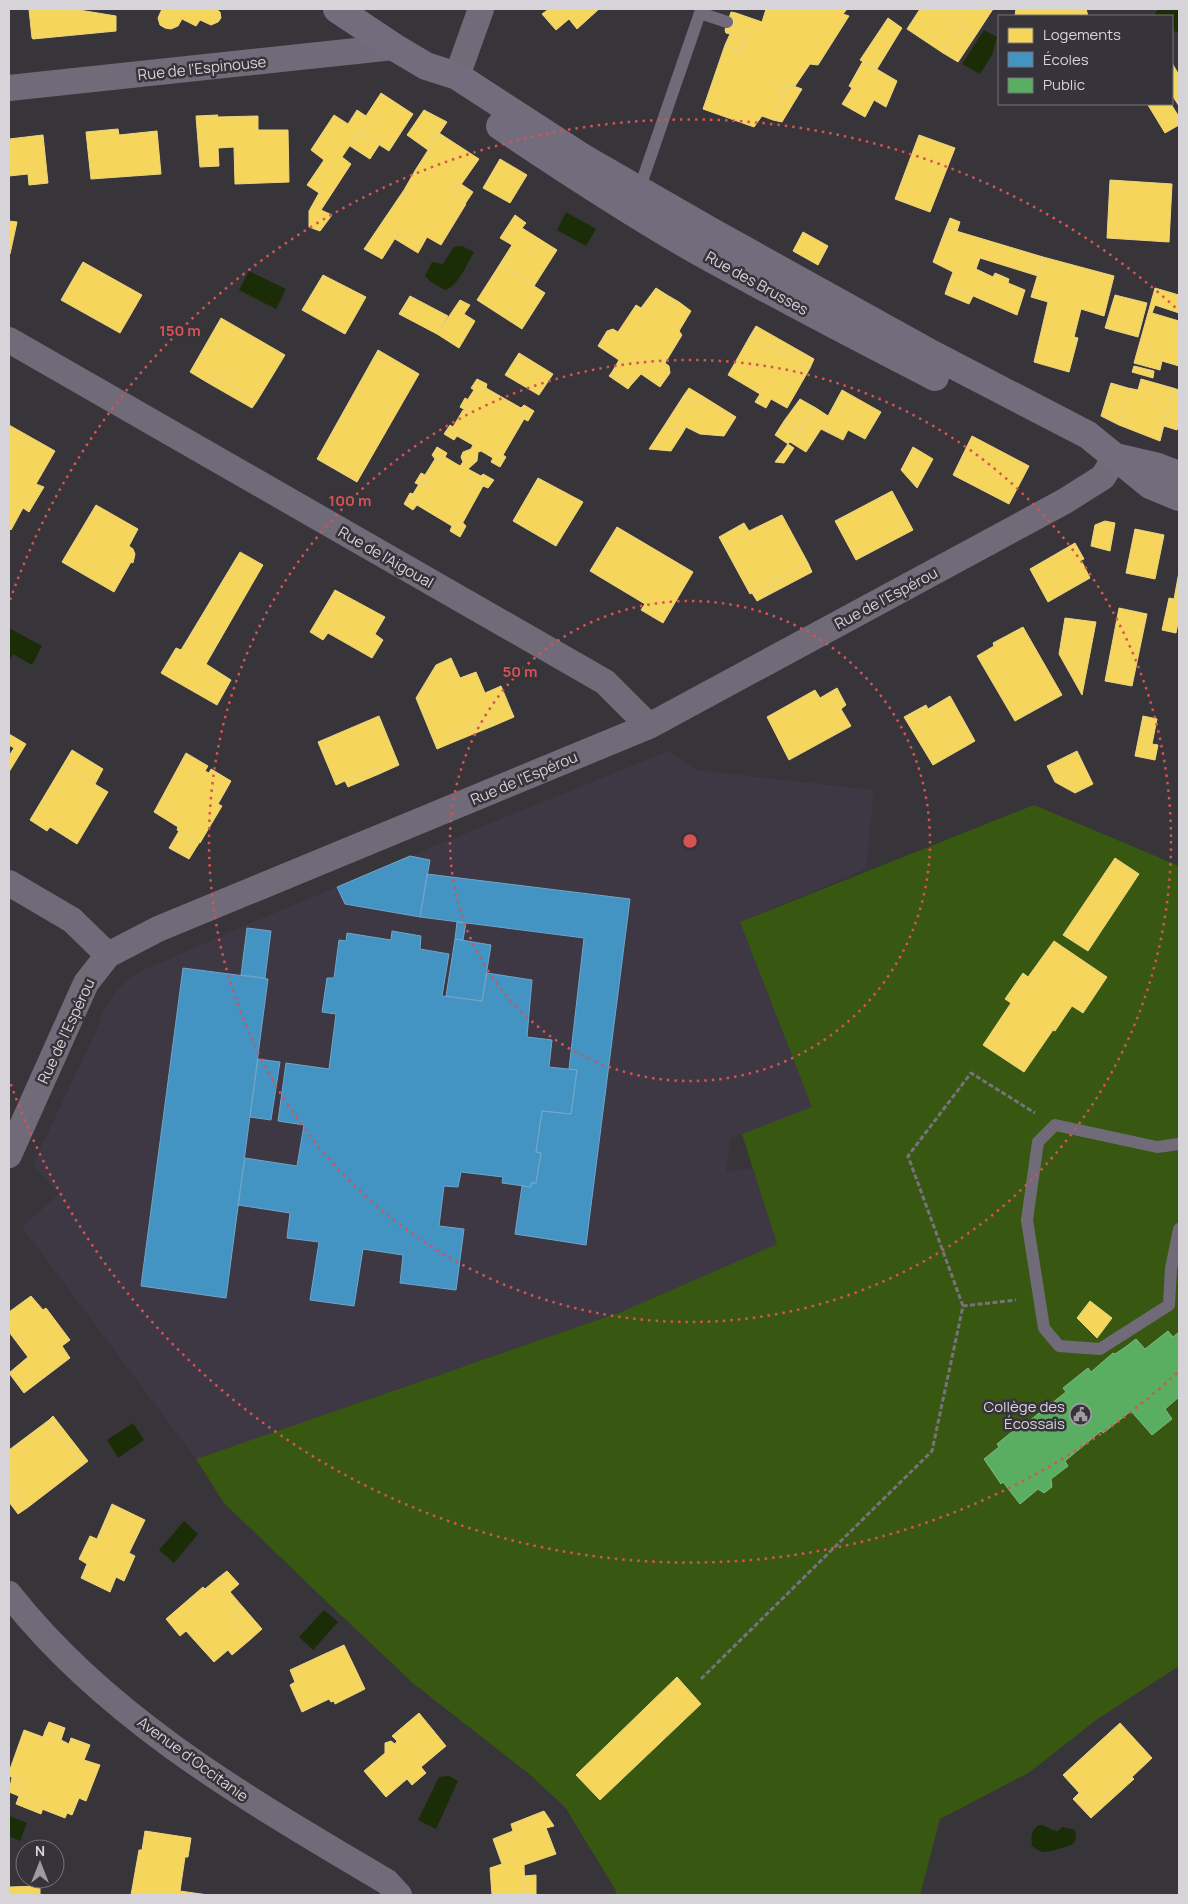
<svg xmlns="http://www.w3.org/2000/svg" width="1188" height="1904" viewBox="0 0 1188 1904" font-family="Manrope,sans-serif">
<rect width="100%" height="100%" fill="#373539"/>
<!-- built -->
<path fill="#3d3844" d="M668,751L696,770L874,790L866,869L740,922L813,1108L730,1138L726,1172L753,1168L777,1244L621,1312L196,1459L22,1227L59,1194L33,1164L97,1029L103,1012L116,992L129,978L137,973L246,925L410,856Z"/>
<!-- green -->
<path fill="#385812" d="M1034,805L1179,866V1666L1096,1720L1030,1772L940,1819L920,1895H617L615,1889L565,1807L528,1773L414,1684L327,1602L224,1503L196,1459L621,1312L777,1244L742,1134L812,1107L740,922Z"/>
<!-- water -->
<path fill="#1b2d07" d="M1158,9H1179V31L1176,32L1172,30V16H1154Z
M984,30L997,37L992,55L980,74L962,64Z
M566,212L596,229L586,246L557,230Z
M457,246H462L474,252C468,262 457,288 445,290L431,282L425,276L432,262L443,264L453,248Z
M249,271L286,289L276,309L239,290Z
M9,628L42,646L32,665L13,654L9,662Z
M133,1423L144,1440L118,1458L107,1440Z
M184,1521L198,1534L174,1563L159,1550Z
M324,1610L338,1622L313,1650L299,1637Z
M449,1776L458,1781L436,1829L418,1820L439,1777Z
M9,1816L27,1823L20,1841L9,1836Z
M1039,1825C1047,1824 1050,1831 1058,1831L1062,1827L1075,1830L1076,1838L1074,1843C1071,1846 1047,1853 1043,1852C1039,1851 1035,1848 1032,1846C1031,1837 1031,1830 1039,1825Z"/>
<!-- homes -->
<path fill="#f6d55c" stroke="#ecd582" d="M29,9H73L116,16V31L33,39L32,38Z
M162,9H216L220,12L221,18L218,22L211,25L200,20L196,26L182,19L178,26L171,29L165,28L160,25L158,18Z
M549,9H599L577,29L569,19L556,30L542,14Z
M766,9H847L843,14L849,16L818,65L810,64L795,86L788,84L785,85L773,120L762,116L754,127L703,109L725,45L740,51L745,39L730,34L736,13L762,22Z
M920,9H993L976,35L961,26L943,53L907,29Z
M1016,9H1086L1088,16H1015Z
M731,12L736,13L730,34L726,33L725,30Z
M888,18L902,28L877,69L860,60Z
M961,26L976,35L958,62L943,53Z
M730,34L745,39L740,51L725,45Z
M863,61L897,81L886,107L874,100L865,117L842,104L852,88L849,86Z
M1172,63L1179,75V88L1172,89Z
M788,84L802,89L782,122L773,120L785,85Z
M1179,88V106L1172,95V89Z
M381,93L413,114L389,151L359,132L342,157L351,164L321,210L332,215L320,231L309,227V211L319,193L307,185L324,160L311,150L334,115L348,124L357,110L366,116Z
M1150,104H1171L1179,117V125L1165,133L1148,105Z
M424,110L447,122L428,150L407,135Z
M218,115L217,117L258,116V130H288L289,182L235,184L234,147L218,148L219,166L200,167L196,116Z
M118,129L119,135L157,131L161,174L91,179L86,132Z
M359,132L379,145L370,159L350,146Z
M439,133L479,159L453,196L466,204L441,245L427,237L422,246L399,232L382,259L364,249L404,190L416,169Z
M43,135L48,183L29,185L28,174L9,176V139Z
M919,135L955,148L930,212L895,199Z
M500,159L527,175L510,203L483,188Z
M1110,180L1172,184L1169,242L1107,238Z
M461,184L473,192L465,204L453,196Z
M515,215L526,223L522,228L557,250L534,286L500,264L512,245L500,238Z
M950,218L960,222L957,231L946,228Z
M9,221L17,222L10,254L9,253Z
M946,228L1043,257L1038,276L980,258L976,269L993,277L995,273L1009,279L1008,283L1025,290L1017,315L948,285L953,272L933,262Z
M399,232L422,246L418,253L395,239Z
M803,232L828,246L818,265L793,251Z
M1043,257L1114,276L1104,316L1081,309L1074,337L1078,338L1069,372L1034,362L1048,302L1031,297Z
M83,262L142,295L120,333L61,300Z
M500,264L545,293L522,329L477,300Z
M323,275L366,297L345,334L302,310Z
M948,285L973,296L969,304L945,294Z
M656,288L667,295L664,299L677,306L679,302L691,311L679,331L682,335L665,363L669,366L670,373L660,387L641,374L631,385L612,372L619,360L598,346L607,331L613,329L618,332L636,305L641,308Z
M1155,288L1179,295V313L1155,305L1152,313L1179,321V366L1162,361L1160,370L1134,363Z
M667,295L679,302L677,306L664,299Z
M1115,295L1147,303L1138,337L1105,328Z
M410,296L448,316L437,334L399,314Z
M460,300L470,305L464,314L475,321L459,348L437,334Z
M221,318L285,355L257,401L214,376L210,384L190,372Z
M756,326L814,359L810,368L770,345L769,348L750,336Z
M750,336L769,348L770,345L810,368L787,408L771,399L766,408L755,402L760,394L728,375Z
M378,350L419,374L357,482L317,459Z
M519,353L553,374L539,395L505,375Z
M1134,366L1154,371L1153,378L1132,372Z
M612,372L631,385L628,389L609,376Z
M214,376L257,401L252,408L210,384Z
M477,379L487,384L486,388L474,390L471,388Z
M1141,379L1173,388L1160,441L1119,425L1128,388L1138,390Z
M1111,383L1128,388L1119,425L1101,416Z
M486,388L521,408L524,419L503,455L493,458L481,451L478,452L477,461L468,469L481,476L483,486L462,524L452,526L417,505L413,494L419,484L422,486L429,477L425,475L435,459L445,457L460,466L463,462L461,457L463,452L471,449L473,445L457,436L453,427L463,410L467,411L472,402L468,399L474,390Z
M689,388L704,397L700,404L684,395Z
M1173,388L1179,390V424L1177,430L1164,426Z
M842,390L881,412L865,439L848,430L843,440L821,429L806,452L790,442L816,408L828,416Z
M684,395L700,404L704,397L736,417L724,436L700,434L686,427L682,434L666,423Z
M465,398L472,402L467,411L460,407Z
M800,399L816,408L799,432L784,421Z
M524,405L534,411L528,421L524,419L521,408Z
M784,421L799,432L788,444L775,435Z
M666,423L682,434L671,451L649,449Z
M9,425L55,451L36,484L44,487L29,512L23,508L11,530L9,528Z
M450,425L453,427L457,436L454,440L444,434Z
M972,436L1029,466L1009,504L953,475Z
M788,444L794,448L784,463L775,462Z
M437,447L447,453L445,457L435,459L432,455Z
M913,447L933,459L917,488L901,470Z
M503,455L506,457L500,467L491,462L493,458Z
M421,473L429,477L422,486L415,483Z
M483,474L494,480L488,488L483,486L481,476Z
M538,478L583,502L556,546L513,521Z
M892,491L913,530L856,560L835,521Z
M410,493L413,494L417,505L413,510L404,504Z
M96,505L138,529L129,546L133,549L135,554L133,563L131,562L114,592L62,562Z
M782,515L808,563L750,594L719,537L744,523L749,531Z
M1105,521L1115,523L1110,551L1091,546L1095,525Z
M463,523L466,526L460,537L450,531L452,526Z
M617,527L693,572L663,623L641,610L645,604L590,571Z
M1135,529L1164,535L1155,579L1126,573Z
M1075,543L1084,559L1081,560L1090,578L1048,602L1030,569Z
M240,552L263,565L206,664L231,680L217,705L161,673L176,648L181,650Z
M808,563L812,572L757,601L752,593Z
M1179,572V618L1176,633L1162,630L1169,598L1174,599Z
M335,590L385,617L375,634L383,640L372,658L328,633L323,640L310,632Z
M1119,608L1147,614L1132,686L1105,681Z
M1065,618L1096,622L1082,695L1059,654Z
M1023,627L1062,695L1015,721L977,656L994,646L993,643Z
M451,658L460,678L476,672L485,693L501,686L514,717L493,726L490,720L453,734L456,741L437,749L416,698L436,665Z
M837,688L846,705L841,709L851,726L789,760L767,717L815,690L820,698Z
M950,696L975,741L933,765L904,717L926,705L928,709Z
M379,716L399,765L379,774L376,767L336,785L318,742Z
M1143,716L1157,719L1152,744L1158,745L1155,760L1135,756Z
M490,720L493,726L456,741L453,734Z
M9,734L26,744L9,772V756L14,748L9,745Z
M72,750L103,769L95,784L63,765Z
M1077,751L1093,784L1075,793L1055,782L1047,766Z
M186,753L208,766L205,771L209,773L211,769L231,781L218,804L222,806L200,843L177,830L178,827L154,812Z
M63,765L108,792L77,844L50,827L47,831L30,820Z
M376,767L379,774L348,787L345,781Z
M179,831L199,843L189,859L169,848Z
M1115,858L1139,874L1088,951L1063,935Z
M1054,941L1107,977L1083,1013L1072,1006L1055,1031L1053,1030L1024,1072L983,1045L1011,1003L1005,999L1023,973L1028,977Z
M31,1296L43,1310L46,1308L70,1340L62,1346L70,1358L24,1393L9,1373L28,1357L9,1332V1312Z
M1090,1301L1112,1318L1097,1338L1077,1318Z
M53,1416L88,1461L83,1465L49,1420Z
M49,1420L83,1465L27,1508L9,1483V1450Z
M9,1483L27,1508L18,1514L9,1502Z
M112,1504L145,1520L129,1553L135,1556L124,1581L116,1577L110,1592L81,1578L87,1564L79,1559L90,1536L97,1539Z
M227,1571L239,1584L230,1592L218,1578Z
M218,1578L242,1606L231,1616L251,1639L232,1655L228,1650L214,1662L186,1631L180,1636L166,1619L203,1587L205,1589Z
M242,1606L262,1629L251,1639L231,1616Z
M344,1645L365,1689L335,1704L334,1701L331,1702L329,1699L302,1712L290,1685L295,1682L290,1670Z
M677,1677L701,1704L600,1800L576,1775Z
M419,1713L446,1746L421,1767L426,1773L412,1785L407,1779L386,1797L364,1771L385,1753V1743L391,1741L395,1744L397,1741L392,1736Z
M49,1722L65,1728L62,1737L45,1731Z
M1120,1723L1152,1758L1132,1777L1129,1775L1092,1807L1063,1775Z
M24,1730L43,1737L45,1731L62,1737L61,1740L69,1744L71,1738L90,1745L84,1760L100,1765L86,1801L79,1798L72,1815L67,1813L65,1818L42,1809L44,1805L19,1796L24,1782L9,1776V1772Z
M1129,1775L1134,1779L1091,1818L1073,1799L1079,1793L1092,1807Z
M12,1777L24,1782L19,1796L9,1792Z
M19,1796L44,1805L41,1814L16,1804Z
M544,1811L554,1826L546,1828L556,1854L524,1865L525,1895H492L490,1868L502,1864L493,1839L513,1831L511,1824Z
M145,1831L191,1838L188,1857H185L180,1891L208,1895H131L139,1850H142Z
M536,1875V1895H525L524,1876Z
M40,1886V1895H9V1887Z"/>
<!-- schools -->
<path fill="#4393c3" stroke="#6fa6ca" d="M410,856L430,860L420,917L345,904L337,887Z
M427,874L630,899L586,1245L515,1234L522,1186L531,1187V1183H536L541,1153L536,1152L542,1111L571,1114L577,1070L569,1069L584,938L420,917Z
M457,922L466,923L463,940L455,939Z
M247,928L271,931L265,978L241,975Z
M392,931L421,936L420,949L449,954L442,996L482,1001L487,973L532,980L527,1037L552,1040L549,1067L577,1070L571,1114L542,1111L536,1152L541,1153L536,1183H531V1187L502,1183L503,1177L461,1172L458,1187L444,1186L439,1226L464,1229L456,1290L400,1283L403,1255L363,1249L354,1306L310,1300L319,1242L287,1238L290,1213L238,1205L245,1158L297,1166L304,1125L278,1121L286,1063L329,1069L336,1014L322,1012L327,978H334L339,940L346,941L347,933L391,940Z
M455,939L491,945L482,1001L446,996Z
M183,968L268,979L226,1298L141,1286Z
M258,1059L280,1062L271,1120L250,1117Z"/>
<!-- public -->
<path fill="#5aae61" stroke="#7fb985" d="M1168,1331L1173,1337L1179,1332V1397L1165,1409L1172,1419L1152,1435L1131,1411L1103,1433L1101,1431L1065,1461L1068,1466L1051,1479L1052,1487L1044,1493L1038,1489L1020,1504L1003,1482L1001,1484L984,1459L999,1447L997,1444L1013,1431L1015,1432L1066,1392L1063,1388L1088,1368L1091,1372L1113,1353L1115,1354L1124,1348L1136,1339L1145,1349Z"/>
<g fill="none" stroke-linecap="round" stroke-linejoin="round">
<!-- path -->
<path stroke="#77727d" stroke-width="3" stroke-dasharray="5 2.5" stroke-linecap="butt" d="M963,1306L908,1156L971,1073L1035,1113
M701,1679L932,1451L963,1306L1016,1300"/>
<!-- lane -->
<path stroke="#716b79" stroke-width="12" d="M639,190L700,13L727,22
M1179,1144L1157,1147L1055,1125L1038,1142L1027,1220L1044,1328L1059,1346L1100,1349L1169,1305L1171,1269L1179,1229"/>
<!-- street -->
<path stroke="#716b79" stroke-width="26" d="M457,76L481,9
M9,88L394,47
M9,340L605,682L649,726
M9,883L72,920L108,955
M9,1155L86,983L108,955L158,929L649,726L1065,501L1103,477L1115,457
M9,1594C109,1721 251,1801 387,1882L399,1895"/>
<!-- secondary -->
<path stroke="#736c7c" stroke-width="28" d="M337,9L394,47L426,66L457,76L585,159L712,232L930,353L1088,435L1115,457L1158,467L1179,475
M500,126C564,169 629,212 696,250C775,294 855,336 935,377
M1123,463L1150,485L1179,497"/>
</g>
<!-- distance rings -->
<g fill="none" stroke="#d65354" stroke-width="2.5" stroke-dasharray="2.5 5">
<circle cx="690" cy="841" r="240"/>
<circle cx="690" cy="841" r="481"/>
<path d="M1177 1373A721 721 0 0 1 10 1082M10 600A721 721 0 0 1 1177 309"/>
</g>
<!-- icons -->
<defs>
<symbol id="civic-ring" viewBox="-11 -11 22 22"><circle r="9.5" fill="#36333b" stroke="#9e9ca1" stroke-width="1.5"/><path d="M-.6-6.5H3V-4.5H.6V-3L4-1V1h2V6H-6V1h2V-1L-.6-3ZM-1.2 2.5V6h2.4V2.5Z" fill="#9e9ca1"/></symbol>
</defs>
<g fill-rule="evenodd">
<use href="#civic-ring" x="1068" y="1402" width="25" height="25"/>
</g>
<g text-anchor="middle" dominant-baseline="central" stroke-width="5" stroke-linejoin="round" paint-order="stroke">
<!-- street labels -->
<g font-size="15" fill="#d6d4d9" stroke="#36333b">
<text transform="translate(202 68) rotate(-6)">Rue de l'Espinouse</text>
<text transform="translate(757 283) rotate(29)">Rue des Brusses</text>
<text transform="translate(386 557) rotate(30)">Rue de l'Aigoual</text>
<text transform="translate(886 598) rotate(-28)">Rue de l'Espérou</text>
<text transform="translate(524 778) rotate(-23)">Rue de l'Espérou</text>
<text transform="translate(66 1031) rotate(-65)">Rue de l'Espérou</text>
<text transform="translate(193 1759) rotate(36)">Avenue d'Occitanie</text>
</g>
<!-- poi labels -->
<g font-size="15" fill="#d6d4d9" stroke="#36333b" text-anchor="end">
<text x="1065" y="1406">Collège des<tspan x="1065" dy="17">Écossais</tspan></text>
</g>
</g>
<circle cx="690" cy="841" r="8" fill="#d65354" stroke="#36333b" stroke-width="2.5"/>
<g font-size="15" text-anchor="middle" font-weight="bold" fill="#d65354" stroke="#36333b" stroke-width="5" stroke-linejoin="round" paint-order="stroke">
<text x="180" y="336">150 m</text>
<text x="350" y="506">100 m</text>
<text x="520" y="677">50 m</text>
</g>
<!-- border -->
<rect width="1188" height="1904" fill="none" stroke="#d6d4d9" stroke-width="20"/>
<!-- legend -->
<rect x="998" y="15" width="175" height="90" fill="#36333b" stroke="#76737a"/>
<rect x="1008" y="28" width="25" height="15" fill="#f6d55c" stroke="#76737a"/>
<text x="1043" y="40" font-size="15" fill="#d6d4d9">Logements</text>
<rect x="1008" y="52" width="25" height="15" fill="#4393c3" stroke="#76737a"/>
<text x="1043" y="65" font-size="15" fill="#d6d4d9">Écoles</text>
<rect x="1008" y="78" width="25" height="15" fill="#5aae61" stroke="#76737a"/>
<text x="1043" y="90" font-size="15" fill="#d6d4d9">Public</text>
<!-- north arrow -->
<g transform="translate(40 1864)"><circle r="24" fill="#36333b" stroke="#76737a"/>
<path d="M0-4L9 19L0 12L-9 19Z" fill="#9e9ca1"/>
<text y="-8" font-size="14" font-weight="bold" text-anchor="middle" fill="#d6d4d9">N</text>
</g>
</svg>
